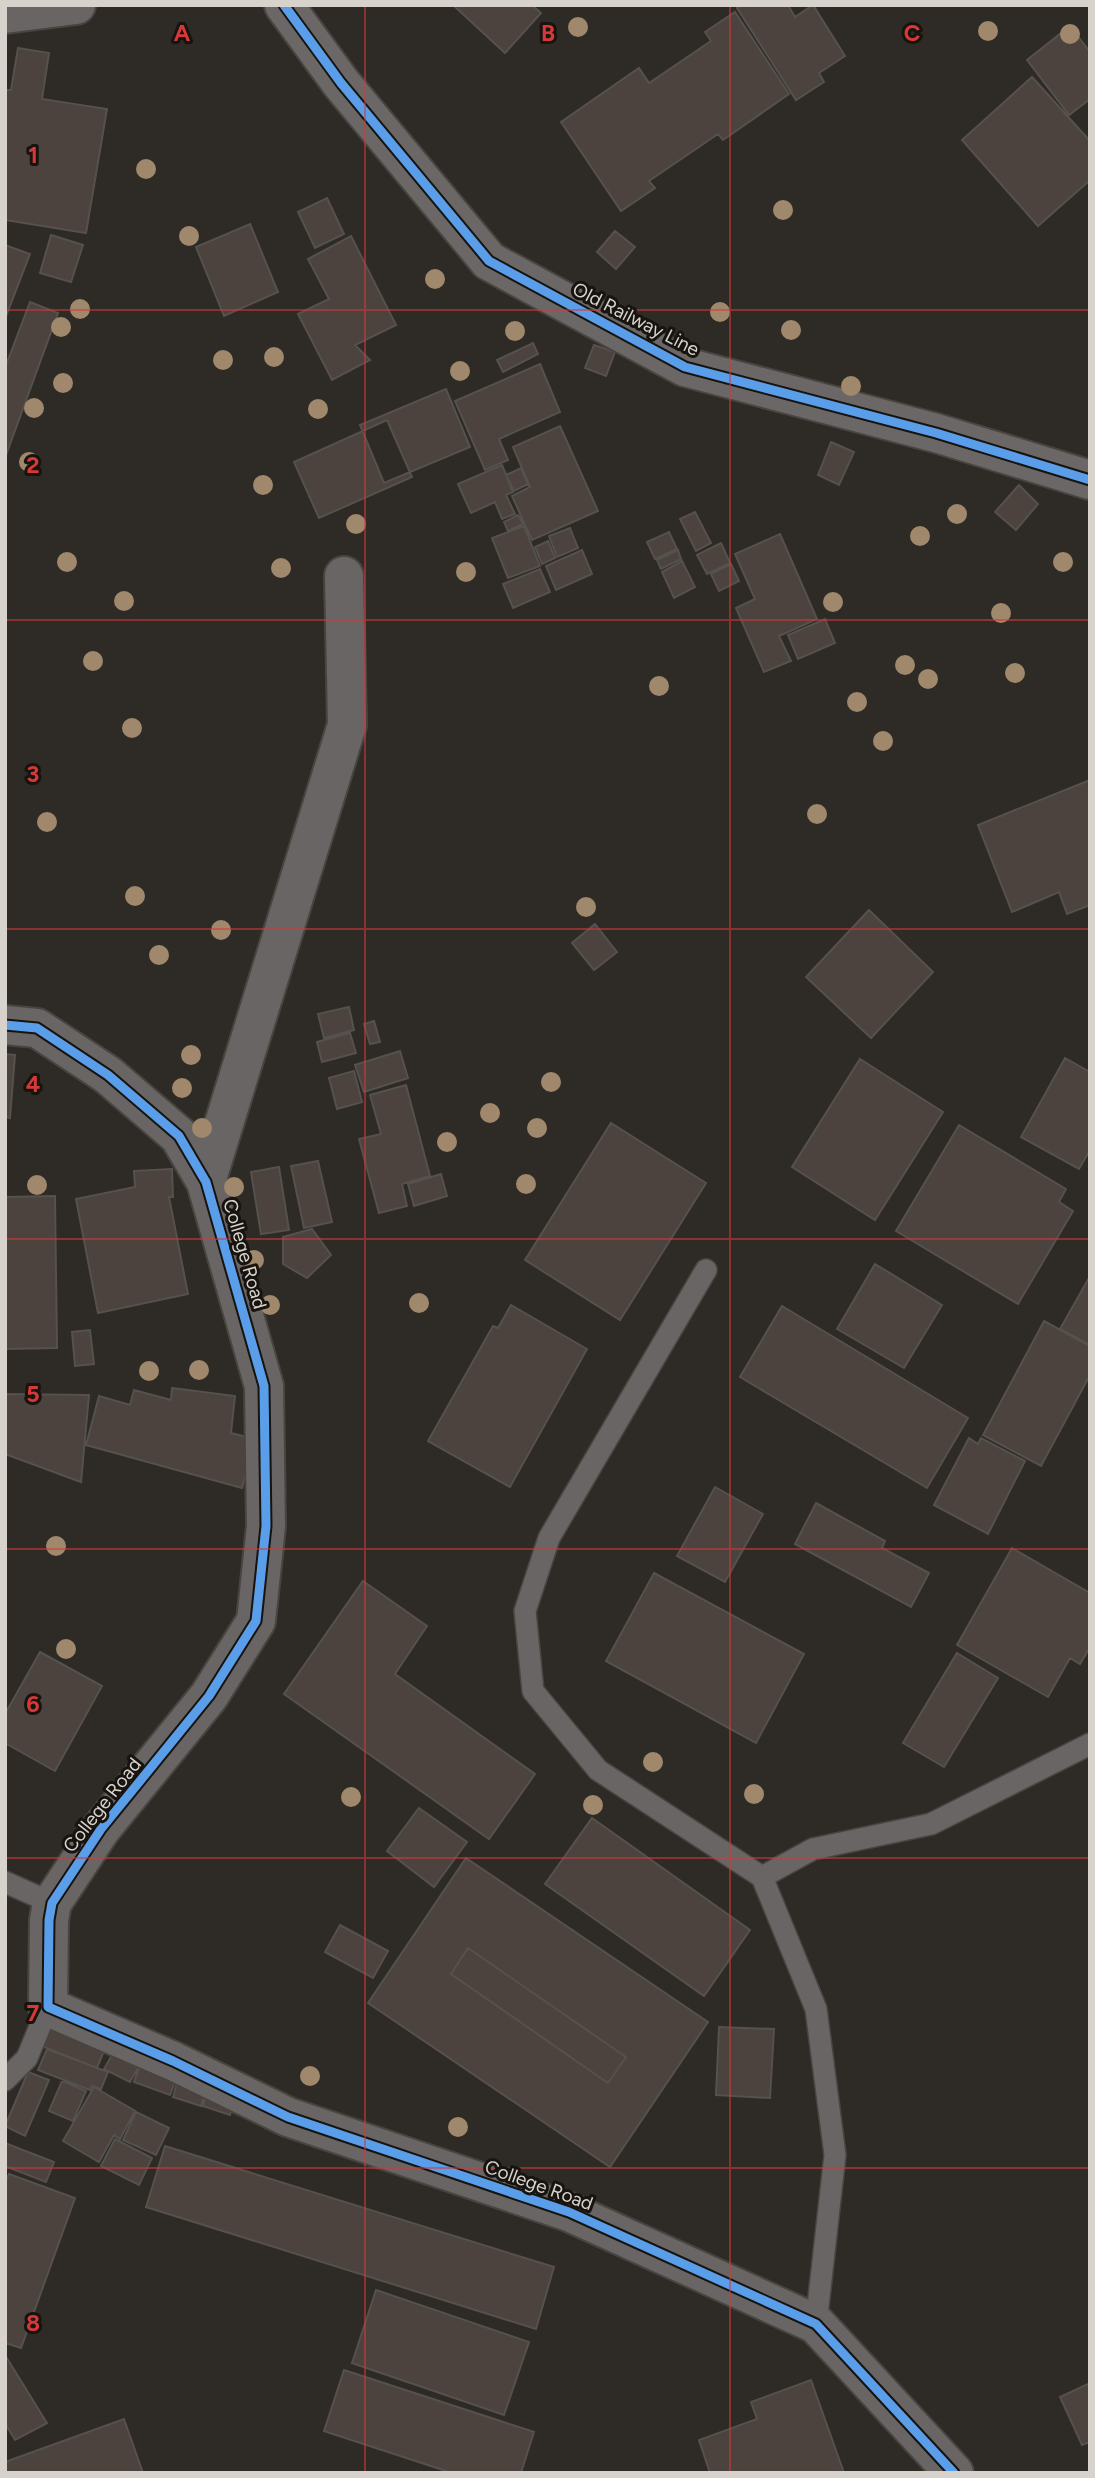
<svg xmlns="http://www.w3.org/2000/svg" width="1095" height="2478" viewBox="0 0 1095 2478" font-family="Figtree,sans-serif">
<rect width="100%" height="100%" fill="#2e2a25"/>
<!-- building -->
<path fill="#4c423e" stroke="#55514e" stroke-width="2" fill-rule="evenodd" d="M453,5H532L541,13L505,53Z
M741,5H788L795,17L813,5L845,56L819,73L824,82L796,100L737,8Z
M735,12L789,94L723,140L718,134L649,181L655,188L621,211L561,122L639,68L649,83L711,41L705,32Z
M1070,26L1090,52V99L1069,115L1027,60Z
M18,48L49,53L42,99L107,109L86,233L5,220V90H11Z
M1032,77L1090,141V180L1038,226L962,140Z
M327,198L344,234L315,248L298,212Z
M250,224L278,292L224,316L196,247Z
M615,231L635,247L616,269L597,252Z
M51,235L83,245L71,282L40,273Z
M351,236L396,325L355,345L370,360L332,380L298,314L329,299L308,259Z
M5,245L30,254L5,319Z
M30,302L58,313L5,458V368Z
M533,343L538,354L503,372L497,360Z
M594,345L615,352L606,376L585,368Z
M540,364L560,412L499,439L508,460L485,470L455,401Z
M446,389L470,447L384,483L360,425Z
M387,420L412,477L319,518L294,462Z
M560,426L598,511L532,540L512,496L530,487L513,447Z
M831,442L854,452L839,485L818,475Z
M502,465L513,492L506,495L515,514L502,519L495,502L471,513L458,484Z
M521,468L528,484L514,491L506,475Z
M1019,485L1038,504L1016,530L995,512Z
M695,512L711,543L696,551L680,519Z
M518,515L523,524L508,531L504,522Z
M524,526L540,566L508,578L492,538Z
M570,528L578,548L557,557L549,536Z
M669,532L677,549L655,559L647,542Z
M780,534L817,619L779,636L791,661L764,672L736,608L755,599L735,554Z
M548,541L555,558L542,564L535,547Z
M721,543L730,563L707,574L697,555Z
M582,550L592,574L556,590L546,566Z
M678,550L681,559L661,569L657,560Z
M682,561L695,587L674,598L662,572Z
M731,564L739,581L719,591L711,574Z
M540,569L550,592L513,608L503,584Z
M825,619L835,643L798,659L788,635Z
M1090,780V905L1067,914L1059,892L1012,912L978,825Z
M869,910L933,972L871,1038L806,977Z
M595,924L617,952L594,970L572,943Z
M349,1007L354,1030L324,1038L318,1014Z
M374,1021L380,1042L370,1044L364,1024Z
M350,1033L356,1053L322,1062L317,1042Z
M400,1051L408,1078L364,1092L355,1065Z
M5,1054L15,1055L10,1118L5,1117Z
M1065,1058L1090,1072V1150L1079,1169L1021,1137Z
M860,1059L943,1112L875,1220L792,1167Z
M354,1071L362,1102L337,1109L329,1078Z
M406,1085L430,1176L402,1184L407,1206L379,1213L359,1139L381,1134L370,1095Z
M611,1123L706,1183L620,1320L525,1260Z
M959,1125L1066,1189L1059,1202L1073,1211L1018,1304L896,1231Z
M318,1161L332,1222L304,1228L291,1166Z
M279,1167L289,1230L261,1234L251,1172Z
M172,1169L173,1197H169L188,1294L98,1313L76,1199L135,1187L134,1171Z
M441,1174L447,1196L414,1206L408,1184Z
M55,1196L57,1348L5,1349V1197Z
M312,1229L331,1255L307,1278L283,1264V1237Z
M875,1264L942,1305L904,1368L837,1329Z
M1090,1276V1345L1060,1329Z
M511,1305L587,1349L510,1487L428,1441L493,1326L498,1328Z
M782,1306L968,1418L927,1488L740,1377Z
M1044,1321L1090,1346V1375L1041,1466L983,1435Z
M90,1330L94,1364L75,1366L72,1332Z
M172,1388L235,1396L231,1433L255,1439L242,1488L86,1445L99,1396L130,1405L134,1390L171,1400Z
M5,1394L89,1395L81,1482L5,1454Z
M969,1438L978,1444L981,1438L1025,1461L988,1534L934,1505Z
M715,1487L763,1514L725,1582L677,1556Z
M816,1503L885,1541L882,1548L929,1573L911,1607L795,1544Z
M1012,1548L1090,1593V1647L1080,1664L1070,1658L1048,1697L957,1645Z
M654,1573L804,1654L756,1743L606,1661Z
M363,1581L427,1626L395,1674L535,1774L489,1839L284,1694Z
M40,1652L102,1686L55,1771L5,1743V1714Z
M957,1653L998,1678L944,1767L903,1743Z
M419,1808L467,1842L434,1887L387,1851Z
M592,1818L750,1930L704,1996L545,1884Z
M466,1858L708,2022L610,2167L368,2003ZM468,1948L626,2057L608,2083L451,1974Z
M340,1925L388,1951L373,1978L325,1952Z
M468,1948L626,2057L608,2083L451,1974Z
M48,2023L106,2046L97,2068L39,2045Z
M719,2027L774,2029L770,2098L716,2095Z
M47,2049L108,2072L101,2089L92,2086L90,2090L38,2070Z
M112,2055L138,2068L130,2082L104,2069Z
M139,2068L175,2082L170,2095L134,2082Z
M28,2072L49,2080L25,2136L5,2126Z
M62,2081L86,2091L73,2121L49,2111Z
M177,2083L205,2093L201,2106L173,2097Z
M94,2087L135,2111L120,2139L114,2135L99,2162L63,2141Z
M208,2090L235,2099L230,2115L203,2106Z
M136,2112L169,2128L156,2155L123,2140Z
M115,2139L152,2158L139,2185L101,2166Z
M5,2143L54,2162L46,2182L5,2166Z
M165,2146L554,2267L536,2329L146,2207Z
M9,2174L75,2198L21,2348L5,2343V2183Z
M376,2290L529,2342L504,2415L352,2363Z
M5,2355L47,2423L15,2440L5,2423Z
M344,2370L534,2432L521,2473H452L324,2431Z
M811,2380L844,2473H710L699,2440L757,2419L751,2402Z
M1090,2383V2442L1082,2445L1060,2397Z
M124,2419L143,2473H5V2462Z"/>
<g fill="none" stroke-linecap="round" stroke-linejoin="round">
<defs>
<path id="lane" d="M706,1270L549,1538L525,1611L533,1691L598,1770L762,1877L816,2009L835,2155L816,2324
M762,1877L813,1849L931,1824L1090,1744
M5,1882L52,1903
M5,2080L27,2058L48,2007"/>
<path id="street" d="M5,14L76,5
M5,1025L37,1028L108,1075L179,1136L206,1182L264,1386L266,1526L256,1621L209,1696L101,1829L52,1903L49,1920L48,2007L173,2061L288,2117L569,2212L816,2324L954,2473
M206,1182L347,725L344,576"/>
<path id="secondary" d="M284,5L341,83L489,261L685,367L936,433L1090,480"/>
</defs>
<!-- lane casing -->
<use href="#lane" stroke="#484541" stroke-width="24"/>
<!-- street casing -->
<use href="#street" stroke="#484541" stroke-width="42"/>
<!-- secondary casing -->
<use href="#secondary" stroke="#484541" stroke-width="42"/>
<!-- lane -->
<use href="#lane" stroke="#686564" stroke-width="21"/>
<!-- street -->
<use href="#street" stroke="#686564" stroke-width="38"/>
<!-- secondary -->
<use href="#secondary" stroke="#6a6766" stroke-width="38"/>
<defs>
<path id="cycleway" d="M284,5L341,83L489,261L685,367L936,433L1090,480
M5,1025L37,1028L108,1075L179,1136L206,1182L264,1386L266,1526L256,1621L209,1696L101,1829L52,1903L49,1920L48,2007L173,2061L288,2117L569,2212L816,2324L954,2473"/>
</defs>
<!-- cycleway casing -->
<use href="#cycleway" stroke="#17130f" stroke-width="13"/>
<!-- cycleway -->
<use href="#cycleway" stroke="#5a9eea" stroke-width="9"/>
</g>
<!-- trees -->
<g fill="#a0886c">
<circle cx="578" cy="27" r="10"/>
<circle cx="988" cy="31" r="10"/>
<circle cx="1070" cy="34" r="10"/>
<circle cx="146" cy="169" r="10"/>
<circle cx="783" cy="210" r="10"/>
<circle cx="189" cy="236" r="10"/>
<circle cx="435" cy="279" r="10"/>
<circle cx="80" cy="309" r="10"/>
<circle cx="720" cy="312" r="10"/>
<circle cx="61" cy="327" r="10"/>
<circle cx="791" cy="330" r="10"/>
<circle cx="515" cy="331" r="10"/>
<circle cx="274" cy="357" r="10"/>
<circle cx="223" cy="360" r="10"/>
<circle cx="460" cy="371" r="10"/>
<circle cx="63" cy="383" r="10"/>
<circle cx="851" cy="386" r="10"/>
<circle cx="34" cy="408" r="10"/>
<circle cx="318" cy="409" r="10"/>
<circle cx="29" cy="462" r="10"/>
<circle cx="263" cy="485" r="10"/>
<circle cx="957" cy="514" r="10"/>
<circle cx="356" cy="524" r="10"/>
<circle cx="920" cy="536" r="10"/>
<circle cx="67" cy="562" r="10"/>
<circle cx="1063" cy="562" r="10"/>
<circle cx="281" cy="568" r="10"/>
<circle cx="466" cy="572" r="10"/>
<circle cx="124" cy="601" r="10"/>
<circle cx="833" cy="602" r="10"/>
<circle cx="1001" cy="613" r="10"/>
<circle cx="93" cy="661" r="10"/>
<circle cx="905" cy="665" r="10"/>
<circle cx="1015" cy="673" r="10"/>
<circle cx="928" cy="679" r="10"/>
<circle cx="659" cy="686" r="10"/>
<circle cx="857" cy="702" r="10"/>
<circle cx="132" cy="728" r="10"/>
<circle cx="883" cy="741" r="10"/>
<circle cx="817" cy="814" r="10"/>
<circle cx="47" cy="822" r="10"/>
<circle cx="135" cy="896" r="10"/>
<circle cx="586" cy="907" r="10"/>
<circle cx="221" cy="930" r="10"/>
<circle cx="159" cy="955" r="10"/>
<circle cx="191" cy="1055" r="10"/>
<circle cx="551" cy="1082" r="10"/>
<circle cx="182" cy="1088" r="10"/>
<circle cx="490" cy="1113" r="10"/>
<circle cx="202" cy="1128" r="10"/>
<circle cx="537" cy="1128" r="10"/>
<circle cx="447" cy="1142" r="10"/>
<circle cx="526" cy="1184" r="10"/>
<circle cx="37" cy="1185" r="10"/>
<circle cx="234" cy="1187" r="10"/>
<circle cx="254" cy="1260" r="10"/>
<circle cx="419" cy="1303" r="10"/>
<circle cx="270" cy="1305" r="10"/>
<circle cx="199" cy="1370" r="10"/>
<circle cx="149" cy="1371" r="10"/>
<circle cx="56" cy="1546" r="10"/>
<circle cx="66" cy="1649" r="10"/>
<circle cx="653" cy="1762" r="10"/>
<circle cx="754" cy="1794" r="10"/>
<circle cx="351" cy="1797" r="10"/>
<circle cx="593" cy="1805" r="10"/>
<circle cx="310" cy="2076" r="10"/>
<circle cx="458" cy="2127" r="10"/>
</g>
<!-- grid -->
<path fill="none" stroke="#d63938" stroke-width="2" stroke-opacity="0.55" d="M365,5V2473M730,5V2473M5,310H1090M5,620H1090M5,929H1090M5,1239H1090M5,1549H1090M5,1858H1090M5,2168H1090"/>
<g text-anchor="middle" dominant-baseline="central" stroke-width="6" stroke-linejoin="round" paint-order="stroke">
<!-- street labels -->
<g font-size="19" fill="#d7d2cc" stroke="#17130f">
<text transform="translate(636 319) rotate(27)">Old Railway Line</text>
<text transform="translate(245 1254) rotate(74)">College Road</text>
<text transform="translate(102 1805) rotate(-52)">College Road</text>
<text transform="translate(539 2185) rotate(20)">College Road</text>
</g>
</g>
<g font-size="23" text-anchor="middle" font-weight="bold" fill="#d63938" stroke="#17130f" stroke-width="6" stroke-linejoin="round" paint-order="stroke">
<text x="182" y="41">A</text>
<text x="548" y="41">B</text>
<text x="912" y="41">C</text>
<text x="33" y="163">1</text>
<text x="33" y="473">2</text>
<text x="33" y="782">3</text>
<text x="33" y="1092">4</text>
<text x="33" y="1402">5</text>
<text x="33" y="1712">6</text>
<text x="33" y="2021">7</text>
<text x="33" y="2331">8</text>
</g>
<!-- border -->
<rect width="1095" height="2478" fill="none" stroke="#d7d2cc" stroke-width="14"/>
</svg>
